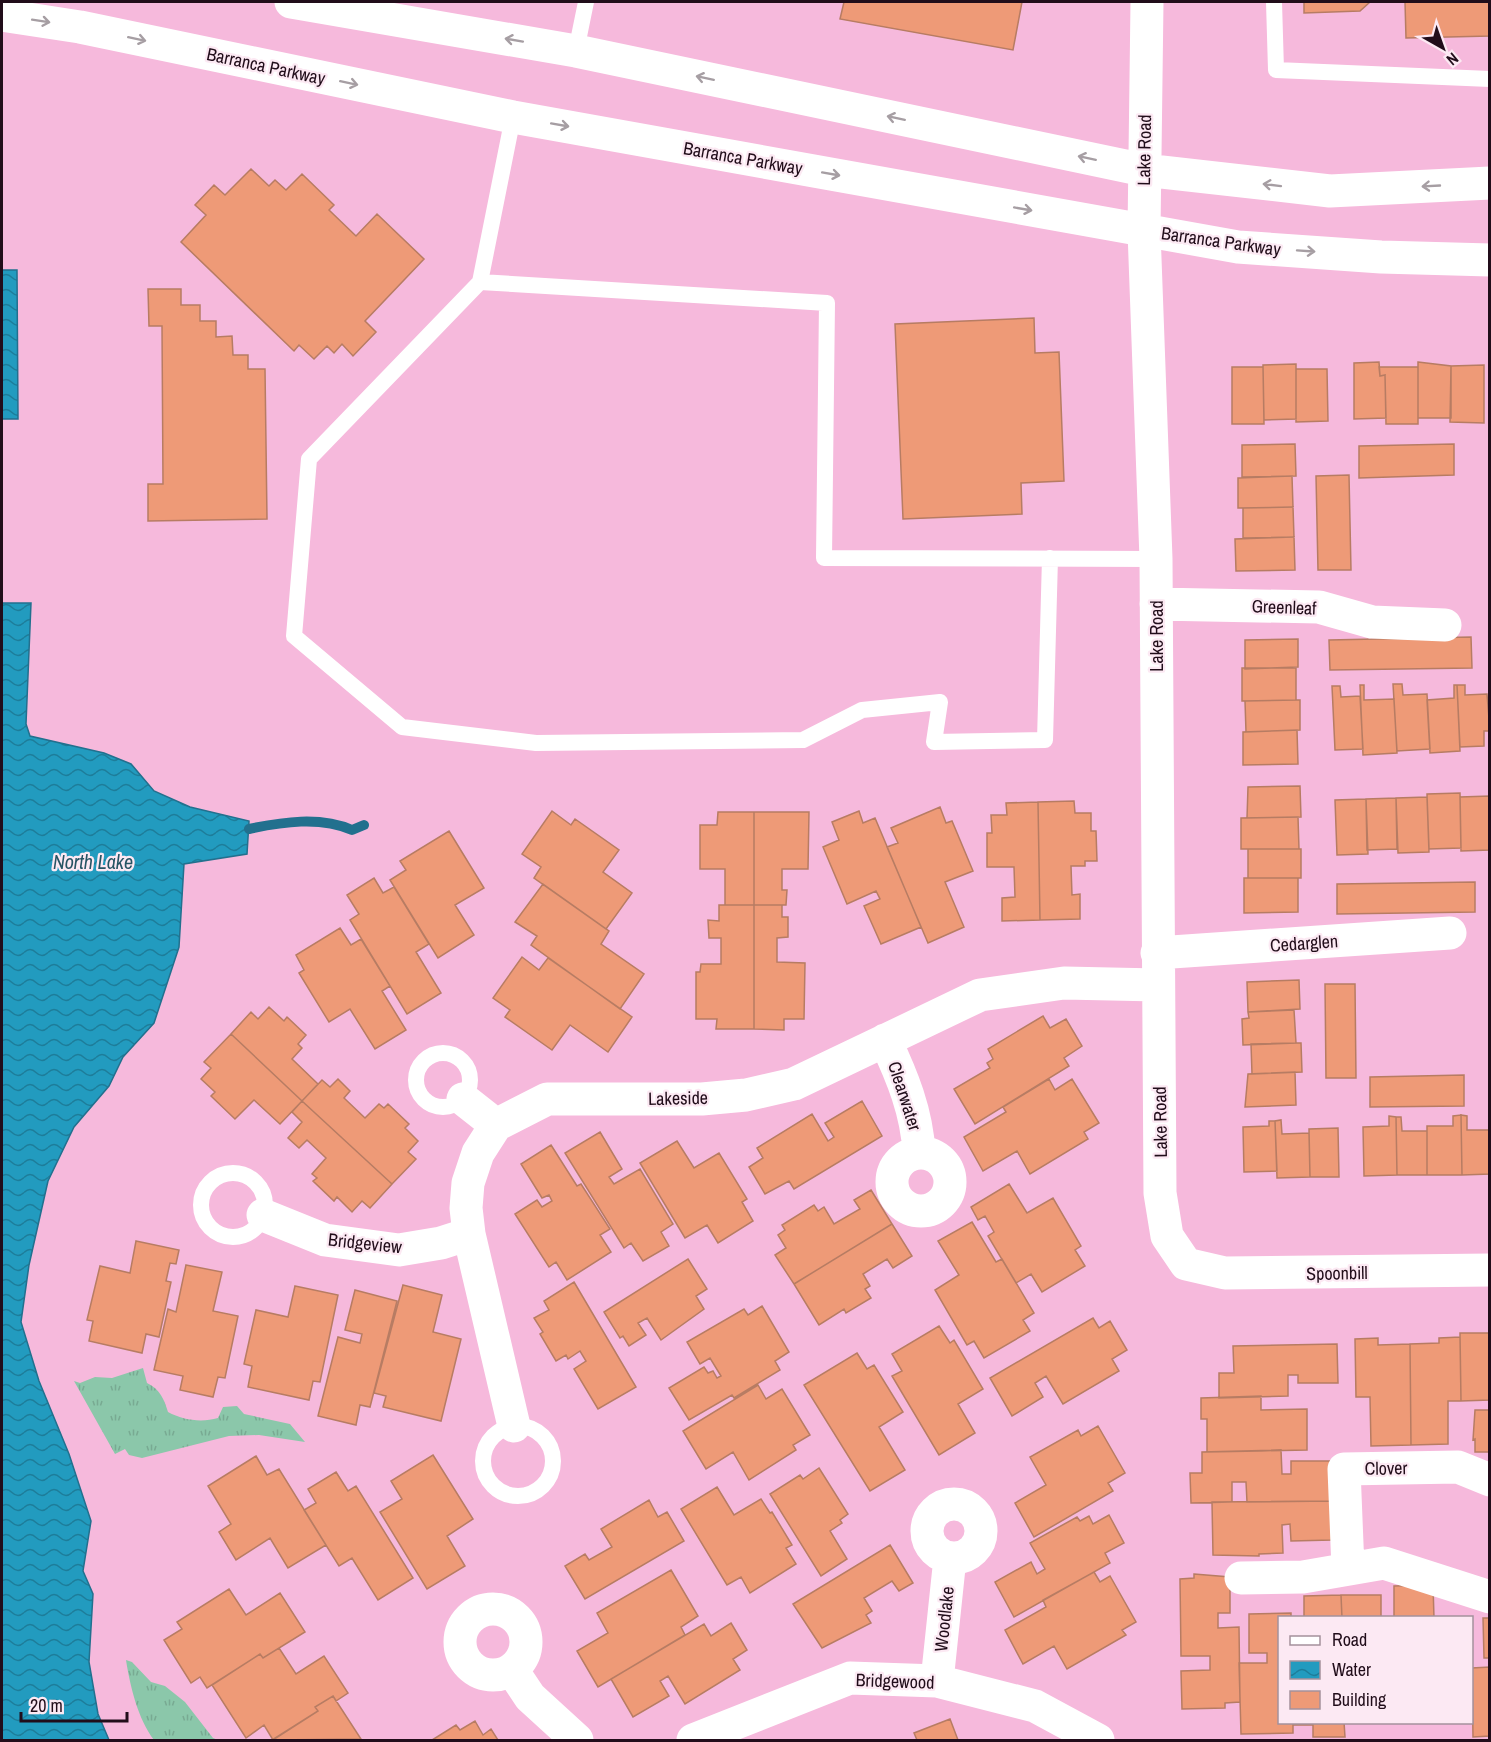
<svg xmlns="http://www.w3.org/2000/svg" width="1491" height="1742" viewBox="0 0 1491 1742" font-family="'Archivo Narrow',sans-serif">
<defs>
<pattern id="grass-tufts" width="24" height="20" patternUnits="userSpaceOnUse" patternTransform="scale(1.5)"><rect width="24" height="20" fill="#8bc7aa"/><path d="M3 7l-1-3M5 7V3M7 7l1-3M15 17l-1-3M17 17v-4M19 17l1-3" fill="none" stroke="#78aa92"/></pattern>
<pattern id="water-waves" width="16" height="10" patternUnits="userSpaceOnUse" patternTransform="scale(1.5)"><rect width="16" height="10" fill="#229bbf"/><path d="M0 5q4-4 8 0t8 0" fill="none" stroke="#1d7d9a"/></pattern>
</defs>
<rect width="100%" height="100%" fill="#f6b9dc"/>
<!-- grass -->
<path fill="url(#grass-tufts)" d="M143,1368L147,1383C160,1389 164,1399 168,1412C183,1420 201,1423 218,1418L223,1407L237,1406L244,1414L290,1424L305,1442L259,1435L229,1436L142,1458L129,1455L125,1449L115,1454L74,1381L80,1383L95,1377L112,1378Z
M126,1660L132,1662L151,1682L165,1686L185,1702L213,1738L218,1740H154C138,1719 130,1686 126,1660Z"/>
<!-- water -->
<path fill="url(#water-waves)" stroke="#22708e" stroke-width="1.5" d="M2,270H17L18,419H2Z
M2,603H31L26,724L30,736L104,753L131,764L154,791L190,807L249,821L247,854L184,864L179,947L154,1023L123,1057L109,1086L74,1127L48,1181L29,1265L21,1322L39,1381L69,1454L91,1521L83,1571L93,1594L89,1662L98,1714L109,1740H2Z"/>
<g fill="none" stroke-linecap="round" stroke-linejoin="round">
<!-- stream -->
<path stroke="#22708e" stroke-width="10" d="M249,829C282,822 320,816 352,830L364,825"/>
</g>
<!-- building -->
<path fill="#ee9a77" stroke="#b77c63" stroke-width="1.5" d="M844,2H1022L1013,50L840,19Z
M1304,2H1370L1360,11L1304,13Z
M1405,2H1490V36L1406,38Z
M251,169L269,186L275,180L286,190L302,174L334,205L329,210L356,236L377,214L424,259L365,321L376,332L353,356L342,344L334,353L327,346L314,359L299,345L294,351L181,242L206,215L195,205L214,185L225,195Z
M148,289H181V305H200V321H216V337L232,336L233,355H248V369H265L267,519L148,521V484H163L162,326H149Z
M1034,318L1035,353L1059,352L1064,481L1021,483L1022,514L903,519L895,324Z
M1379,362L1380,376L1385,375L1386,418L1354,419V363Z
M1418,362L1451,366V418H1418Z
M1296,364V419L1264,420L1263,365Z
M1484,365V423L1450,422L1451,366Z
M1232,367H1263L1264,424H1232Z
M1379,367H1418V424H1386L1385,375L1380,376Z
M1296,369H1327L1328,421L1296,422Z
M1295,444L1296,476L1242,477V445Z
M1454,444V475L1359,478V446Z
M1349,475L1351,570H1318L1316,476Z
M1292,476L1293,507L1238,508V478Z
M1293,507L1294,537L1243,538V508Z
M1294,537L1295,570L1236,571L1235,539Z
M1471,637L1472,668L1330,670L1329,640Z
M1298,639V667L1245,669V640Z
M1242,668H1296V700L1242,701Z
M1393,684H1402L1403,695L1427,694L1430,749L1397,751Z
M1360,685H1364V700L1394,699L1397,753L1363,755Z
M1454,685H1457L1460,751L1430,753L1427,700L1454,698Z
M1457,685H1465V695L1487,694L1490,731H1484V746L1460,747Z
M1332,686H1340L1341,697L1360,696L1363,749L1335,750Z
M1296,700H1300V730L1246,732L1245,701Z
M1297,730L1298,764L1243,765V732Z
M1300,786L1301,817L1247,818L1248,787Z
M1460,793L1461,848L1429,849L1427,794Z
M1490,796V850L1461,851L1460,797Z
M1427,797L1429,852L1398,853L1396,798Z
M1396,798L1397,849L1367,850L1366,799Z
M1366,799L1368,854L1337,855L1335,800Z
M1074,801L1075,813H1091V831H1096L1097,861H1085V866H1071L1072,895L1080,894V919L1040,920L1038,802Z
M1038,802L1040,920L1002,921V898L1015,897L1014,867H987V833H992L991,815H1007L1006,803Z
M940,807L946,823L952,821L973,871L945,882L964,927L928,943L887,847L898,843L891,828Z
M552,811L571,825L575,819L619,850L603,872L632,893L606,929L534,878L541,867L522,854Z
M859,811L863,823L875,818L921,927L881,944L864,906L880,899L876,891L847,904L823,847L839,840L832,822Z
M718,812H754V905H725V869H700V825H717Z
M754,812H809L808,869H782V890H787L786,905H754Z
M1298,817L1299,849H1241V818Z
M449,831L484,888L455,905L474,935L438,958L390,880L406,870L400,861Z
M1248,849H1301V878H1248Z
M374,878L383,893L394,887L429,944L416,952L441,993L407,1014L350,920L359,914L347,895Z
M1244,878H1298V912L1244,913Z
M1475,882V912L1337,914V884Z
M543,884L609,931L601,944L644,974L620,1009L531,945L537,936L515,922Z
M719,905H754V1029H716L717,1019H696V972H700L701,964H721V938H709L708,920L719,921Z
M754,905H782V917H788V937L777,938V962L805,963L804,1019H784V1030L754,1029Z
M340,928L351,945L361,939L390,986L382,991L406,1030L375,1049L350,1009L329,1022L299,973L304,970L296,955Z
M522,957L539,970L548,958L632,1017L608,1052L570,1025L552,1050L505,1017L510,1010L493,998Z
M1299,980L1300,1009L1248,1012L1247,982Z
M1325,984H1355L1356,1078H1326Z
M269,1007L284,1021L287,1017L306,1035L298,1044L302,1048L292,1059L318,1084L302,1101L231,1034L251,1012L258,1019Z
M1294,1010L1296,1043L1243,1045L1242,1019L1249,1018L1248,1012Z
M1043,1016L1050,1028L1066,1019L1082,1046L1064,1058L1069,1066L975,1124L954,1089L990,1068L987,1063L993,1059L988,1049Z
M231,1034L302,1101L280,1124L254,1100L235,1119L211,1096L215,1092L201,1079L211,1068L204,1062Z
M1296,1043H1301L1302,1072L1252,1074L1251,1044Z
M1295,1072L1296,1105L1245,1107L1248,1074Z
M1464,1075V1106L1370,1107V1077Z
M338,1079L350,1091L344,1098L365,1118L379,1104L384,1108L388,1104L409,1124L405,1128L418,1141L408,1152L416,1159L392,1184L302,1101L322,1080L330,1087Z
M1049,1079L1055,1090L1072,1079L1099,1123L1084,1132L1088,1139L1030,1174L1017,1151L983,1171L964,1137L1006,1112L1003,1107Z
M302,1101L392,1184L370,1208L362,1201L352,1212L337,1197L334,1201L313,1181L317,1178L312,1174L326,1158L307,1140L299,1148L288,1138L302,1122L292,1112Z
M862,1101L882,1136L794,1189L789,1181L765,1194L749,1167L763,1158L757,1148L812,1114L828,1141L834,1137L825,1123Z
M1461,1115L1462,1175H1427V1126H1453V1116Z
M1461,1115L1467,1116V1130H1490V1174L1462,1175Z
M1389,1116L1396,1117L1397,1175L1364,1176L1363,1127L1389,1126Z
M1396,1117H1401L1402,1131H1427V1175H1397Z
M1281,1120L1282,1134L1309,1133L1310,1177L1277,1178L1275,1121Z
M1269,1121H1275L1277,1171L1244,1172L1243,1127L1269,1126Z
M1338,1128L1339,1177H1310L1309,1129Z
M600,1132L622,1169L609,1177L614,1184L640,1169L673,1224L661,1232L669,1246L643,1261L631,1243L624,1248L565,1153Z
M677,1141L694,1168L719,1153L747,1199L742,1202L753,1221L718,1243L707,1225L685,1238L640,1163Z
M551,1145L577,1186L581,1184L610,1229L600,1235L611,1252L567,1280L556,1262L549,1267L515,1214L537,1200L542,1207L552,1201L549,1195L542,1198L521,1164Z
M1009,1184L1027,1213L1053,1198L1081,1246L1075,1250L1085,1266L1042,1292L1031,1274L1016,1283L988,1236L994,1232L985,1216L978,1220L971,1207Z
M871,1190L892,1224L794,1284L775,1255L786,1248L778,1235L785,1230L782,1225L814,1205L818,1211L824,1207L834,1224L860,1209L854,1200Z
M972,1222L996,1262L1002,1259L1034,1313L1023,1320L1030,1331L984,1358L974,1341L967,1345L935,1290L959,1275L938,1241Z
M892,1224L912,1256L893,1268L887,1259L863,1274L870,1286L865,1289L871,1298L846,1313L844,1309L819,1325L794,1284Z
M136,1241L179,1250L176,1264L170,1263L166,1281L171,1282L159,1337L146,1334L142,1353L89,1341L93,1321L87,1320L100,1266L130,1273Z
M688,1259L707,1289L696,1296L704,1309L661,1340L647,1318L638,1323L646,1335L629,1346L623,1336L620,1338L604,1312Z
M186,1265L222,1272L213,1311L238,1316L225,1378L218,1377L213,1397L180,1390L183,1376L154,1370L168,1309L176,1312Z
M574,1282L636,1387L598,1409L574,1369L586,1361L580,1351L568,1359L566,1355L556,1361L540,1334L543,1332L534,1318L549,1310L544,1301Z
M403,1285L442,1295L433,1332L461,1339L441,1421L383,1407L386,1396L374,1393Z
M295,1286L338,1295L320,1382L313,1381L309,1400L248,1387L252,1366L244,1364L256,1310L288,1317Z
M355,1290L397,1301L370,1407L360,1405L356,1425L318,1416L338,1337L360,1343L362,1334L345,1330Z
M762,1306L789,1352L775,1361L780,1370L734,1398L732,1395L689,1420L669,1388L704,1367L708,1373L713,1371L717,1378L721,1376L710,1358L700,1364L687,1342L744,1309L748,1315Z
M1093,1318L1099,1328L1110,1321L1127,1350L1112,1359L1119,1371L1063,1404L1046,1376L1035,1383L1043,1397L1012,1416L990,1378Z
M939,1326L950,1343L954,1340L983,1389L958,1404L975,1433L939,1455L892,1376L902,1371L892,1354Z
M1460,1333H1490V1400L1461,1401Z
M1460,1337L1461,1401H1448V1444L1411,1445L1410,1344L1439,1343V1338Z
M1378,1338V1345L1410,1344L1411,1445L1371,1446L1370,1397H1356L1355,1339Z
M1337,1344L1338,1383H1298V1375H1288V1396L1219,1398V1373H1234L1233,1346Z
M857,1353L867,1369L874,1365L903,1412L879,1427L905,1470L870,1491L804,1385Z
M758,1385L766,1399L782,1389L810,1435L793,1445L796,1450L749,1480L733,1452L706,1469L683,1431Z
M1261,1396V1410L1307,1409V1450L1207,1452V1419H1201V1398Z
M1475,1410H1490V1452H1475V1439L1473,1440Z
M1098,1426L1125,1473L1108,1483L1113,1491L1034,1537L1015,1503L1046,1485L1030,1457L1078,1430L1081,1436Z
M1281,1450L1282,1474H1291V1461H1331V1501L1247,1502L1246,1482H1232V1502L1191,1503L1190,1473H1202V1452Z
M433,1455L473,1519L447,1536L465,1566L427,1589L380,1512L402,1499L391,1481Z
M256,1456L267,1475L279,1469L326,1545L288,1568L270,1538L236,1560L219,1532L231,1524L208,1486Z
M819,1468L848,1514L840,1520L842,1523L830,1531L847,1559L821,1576L770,1494L800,1475L803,1479Z
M336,1472L348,1491L356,1486L413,1578L378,1600L352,1558L339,1566L304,1510L316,1503L308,1489Z
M717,1487L734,1515L761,1499L770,1513L772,1512L792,1545L786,1548L796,1564L750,1593L741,1577L727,1585L681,1509Z
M649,1500L658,1517L667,1512L684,1541L585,1599L565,1566L585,1554L589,1560L612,1547L601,1529Z
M1331,1501L1332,1540L1291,1541L1290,1524L1282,1525L1283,1553L1259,1554V1556L1213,1555L1212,1502Z
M1109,1515L1124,1543L1105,1553L1110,1563L1014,1617L995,1582L1031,1562L1037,1574L1045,1569L1030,1543L1077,1517L1080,1521L1089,1516L1093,1524Z
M890,1545L913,1583L899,1591L892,1581L864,1598L872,1611L866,1615L871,1623L822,1648L793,1604Z
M671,1570L698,1616L681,1627L685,1635L598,1687L577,1651L608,1633L597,1613Z
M1094,1572L1100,1582L1110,1576L1136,1622L1122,1630L1126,1635L1067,1669L1054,1646L1023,1664L1005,1630L1046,1607L1043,1600Z
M1194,1574L1230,1577V1613H1218V1628L1239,1627L1240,1702L1225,1703V1708L1182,1709L1181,1671L1210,1670V1656H1181L1180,1579L1194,1578Z
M1433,1585L1434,1618H1394V1586Z
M229,1589L246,1615L280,1593L305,1632L263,1658L260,1654L207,1688L200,1677L191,1683L164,1640L182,1629L177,1622Z
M1341,1595L1342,1618H1304V1596Z
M1341,1595H1381V1618H1342Z
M1291,1613V1618H1280V1722H1293V1733L1241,1734L1239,1663H1267V1653H1249V1614Z
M1483,1618H1490V1658H1484Z
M731,1623L747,1650L733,1659L740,1670L685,1704L668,1676L660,1681L669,1696L633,1717L611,1679L704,1624L711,1636Z
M279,1648L296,1674L324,1656L348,1693L336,1701L333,1696L315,1707L318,1711L273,1740L264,1725L246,1738L212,1685L260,1654L263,1658Z
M1490,1667V1736L1473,1737L1472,1668Z
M333,1696L361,1739L272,1740L318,1711L315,1707Z
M950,1719L958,1740H917L914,1733Z
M475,1721L483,1735L491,1729L498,1740H432L456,1725L460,1730Z
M1293,1722H1344L1345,1737H1313V1725H1293Z"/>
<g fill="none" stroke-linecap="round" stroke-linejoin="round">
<!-- lane -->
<path stroke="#fff" stroke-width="16" d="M1274,2L1276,70L1490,79
M576,51L586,2
M480,282L513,117
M1050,558L1045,740L934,742L940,702L862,710L803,740L536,743L402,727L294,636L309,459L480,282L827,303L824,558L1156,559
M416 1080a27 27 0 1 1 54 0a27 27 0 1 1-54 0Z
M201 1205a32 32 0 1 1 64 0a32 32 0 1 1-64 0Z
M483 1461a35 35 0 1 1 70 0a35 35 0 1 1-70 0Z"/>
<!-- street -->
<path stroke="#fff" stroke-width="33" d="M1144,231L1156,559L1160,1193L1167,1236L1186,1264L1225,1273L1490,1270
M1156,604L1319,607L1372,622L1445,625
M1157,953L1450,933
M885,1040C902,1076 917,1112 919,1153
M463,1099L496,1125
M892 1182a29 29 0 1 1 58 0a29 29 0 1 1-58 0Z
M263,1215L325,1240L399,1250L441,1243L469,1234
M514,1426L469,1234L466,1208L468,1183L478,1153L496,1125L547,1099H702L746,1095L794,1084L980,995L1064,983L1158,985
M927 1531a27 27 0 1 1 54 0a27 27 0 1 1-54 0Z
M1348,1569L1344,1469L1458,1467L1490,1480
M1241,1578L1303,1577L1384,1563L1490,1597
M460 1642a33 33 0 1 1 66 0a33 33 0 1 1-66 0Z
M512,1670L530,1697L577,1740
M937,1681L950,1558
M693,1740L850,1678L937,1681L1035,1706L1098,1740"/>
<!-- secondary -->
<path stroke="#fff" stroke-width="33" d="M291,2L576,51L1144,170L1330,191L1490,183
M2,15L80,27L513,117L1238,247L1381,257L1490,260
M1144,231L1147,2"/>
</g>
<!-- one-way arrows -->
<defs><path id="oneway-shaft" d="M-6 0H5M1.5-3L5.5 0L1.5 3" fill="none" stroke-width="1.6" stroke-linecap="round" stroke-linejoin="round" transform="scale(1.5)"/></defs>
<g stroke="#a69ea3">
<use href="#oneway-shaft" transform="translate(41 21) rotate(9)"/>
<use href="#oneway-shaft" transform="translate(137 39) rotate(12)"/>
<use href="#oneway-shaft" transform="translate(514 40) rotate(-170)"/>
<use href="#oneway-shaft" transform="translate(705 78) rotate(-168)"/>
<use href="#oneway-shaft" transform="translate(349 83) rotate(12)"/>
<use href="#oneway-shaft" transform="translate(896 118) rotate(-168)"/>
<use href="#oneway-shaft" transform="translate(560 125) rotate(10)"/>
<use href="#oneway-shaft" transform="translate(1087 158) rotate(-168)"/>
<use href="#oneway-shaft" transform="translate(831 174) rotate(10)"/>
<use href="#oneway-shaft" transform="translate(1272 185) rotate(-173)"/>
<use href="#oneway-shaft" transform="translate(1431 186) rotate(177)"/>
<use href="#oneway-shaft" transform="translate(1023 209) rotate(10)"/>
<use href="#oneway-shaft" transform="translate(1306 251) rotate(4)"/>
</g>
<g text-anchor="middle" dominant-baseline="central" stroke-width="4.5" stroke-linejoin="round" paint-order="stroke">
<!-- street labels -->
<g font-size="18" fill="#210d1a" stroke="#fce9f3">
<text transform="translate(266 66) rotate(12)">Barranca Parkway</text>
<text transform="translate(1144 150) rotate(-89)">Lake Road</text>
<text transform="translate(743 158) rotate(10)">Barranca Parkway</text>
<text transform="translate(1221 241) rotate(8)">Barranca Parkway</text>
<text transform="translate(1284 607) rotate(2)">Greenleaf</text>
<text transform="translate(1156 636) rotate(-90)">Lake Road</text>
<text transform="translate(1304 943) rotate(-4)">Cedarglen</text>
<text transform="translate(905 1096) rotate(72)">Clearwater</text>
<text transform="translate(678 1098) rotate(-1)">Lakeside</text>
<text transform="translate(1160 1122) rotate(-91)">Lake Road</text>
<text transform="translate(365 1243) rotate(6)">Bridgeview</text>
<text transform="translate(1337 1273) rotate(-1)">Spoonbill</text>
<text transform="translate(1386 1468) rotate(-1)">Clover</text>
<text transform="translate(944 1619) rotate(-84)">Woodlake</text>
<text transform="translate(895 1681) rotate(2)">Bridgewood</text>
</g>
<!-- water labels -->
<g font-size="20" font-style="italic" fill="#265464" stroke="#fce9f3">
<text x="93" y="861">North Lake</text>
</g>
</g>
<!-- border -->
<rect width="1491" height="1742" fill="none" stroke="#210d1a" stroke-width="6"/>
<!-- legend -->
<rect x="1278" y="1616" width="195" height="108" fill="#fce9f3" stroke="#a4919c" stroke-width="1.5"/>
<rect x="1290" y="1636" width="30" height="9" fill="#ffffff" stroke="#a4919c" stroke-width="1.5"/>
<text x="1332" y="1646" font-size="18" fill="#210d1a">Road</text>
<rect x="1290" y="1661" width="30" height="18" fill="url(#water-waves)" stroke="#a4919c" stroke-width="1.5"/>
<text x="1332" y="1676" font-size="18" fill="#210d1a">Water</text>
<rect x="1290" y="1691" width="30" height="18" fill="#ee9a77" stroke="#a4919c" stroke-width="1.5"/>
<text x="1332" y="1706" font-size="18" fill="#210d1a">Building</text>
<!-- north arrow -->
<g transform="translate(1443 48) rotate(140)" stroke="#fce9f3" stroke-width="4.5" paint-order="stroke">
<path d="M0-4.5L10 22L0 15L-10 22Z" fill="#210d1a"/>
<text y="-9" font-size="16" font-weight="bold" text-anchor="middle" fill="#210d1a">N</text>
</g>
<!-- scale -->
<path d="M21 1712v9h106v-9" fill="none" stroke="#210d1a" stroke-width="3"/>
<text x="30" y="1712" font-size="18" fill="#210d1a" stroke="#fce9f3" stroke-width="4.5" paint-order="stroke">20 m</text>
</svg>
